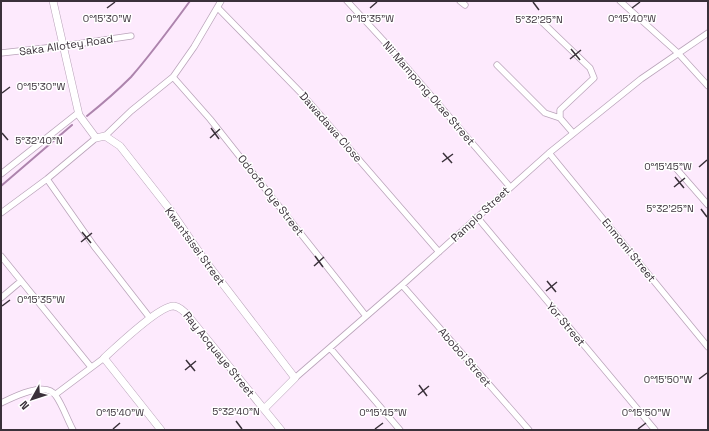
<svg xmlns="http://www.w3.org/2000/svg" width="709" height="431" viewBox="0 0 709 431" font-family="'Space Grotesk',sans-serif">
<rect width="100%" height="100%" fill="#fdeafd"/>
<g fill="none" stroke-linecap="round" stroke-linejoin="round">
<!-- stream -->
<path stroke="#ad84ad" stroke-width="2" d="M87,116C102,104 117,91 131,77C152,53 171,27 190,1
M1,186L72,125"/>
<defs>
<path id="minor" d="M347,1L383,40L510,187
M460,1L465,5
M620,1L678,53L708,86
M218,8L302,94L439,252
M540,20L590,68L594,78L560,110V118L573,133
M1,53L63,46L131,36
M497,65L545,113L560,118
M173,77L210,119L366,316
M105,136L131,111L173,77L194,47L221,1
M549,153L708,347
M674,166L708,205
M1,174L78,113
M47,179L94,246L150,318
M1,213L47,179L96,138
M477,217L655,430
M1,256L91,367
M402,285L529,430
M1,298L21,281
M330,348L400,430
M295,378L402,285L549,153L641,79L708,33
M56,394L104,358
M1,403C13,397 46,380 56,396C63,406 67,419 73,430"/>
<path id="tertiary" d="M53,1L79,115L96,138L105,136L120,146L171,211L206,262L295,378L264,409
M161,430L104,358C116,347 160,305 174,306C180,307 185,312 189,317L281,430"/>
</defs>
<!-- minor casing -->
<use href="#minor" stroke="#baa4ba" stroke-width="7"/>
<!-- tertiary casing -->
<use href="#tertiary" stroke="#baa4ba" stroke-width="8"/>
<!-- minor -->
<use href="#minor" stroke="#fff" stroke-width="5.5"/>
<!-- tertiary -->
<use href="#tertiary" stroke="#fff" stroke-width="7"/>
</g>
<!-- ticks -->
<path fill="none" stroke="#3a313a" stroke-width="1.5" d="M533,2L539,10M107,8L115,2M370,8L377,2M632,8L640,2M571,49L580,60M570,59L581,50M2,93L10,87M211,128L219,139M2,133L8,140M210,138L220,129M443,153L452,163M442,162L453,154M699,167L707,160M675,177L684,188M674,187L685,178M701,209L707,217M82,232L91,243M81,242L92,233M315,256L323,267M314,266L324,257M547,281L556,292M546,291L557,282M2,306L10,300M186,360L195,371M185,370L196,361M699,379L707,373M419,385L427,396M418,395L429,386M236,421L242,429M113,429L120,423M375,429L383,423M638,429L646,423"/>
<g text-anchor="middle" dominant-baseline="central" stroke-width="3" stroke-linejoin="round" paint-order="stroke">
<!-- street labels -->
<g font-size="11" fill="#3a313a" stroke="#fff">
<text transform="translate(66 45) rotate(-8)">Saka Allotey Road</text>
<text transform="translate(429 93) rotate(49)">Nii Mampong Okae Street</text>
<text transform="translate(331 127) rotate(49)">Dawadawa Close</text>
<text transform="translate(271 195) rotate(52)">Odoofo Oye Street</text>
<text transform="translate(480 214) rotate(-43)">Pamplo Street</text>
<text transform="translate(195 246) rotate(54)">Kwantsisei Street</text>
<text transform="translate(629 250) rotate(51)">Enmomi Street</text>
<text transform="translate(566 324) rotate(50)">Yor Street</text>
<text transform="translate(219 354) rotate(51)">Ray Acquaye Street</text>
<text transform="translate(465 357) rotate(49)">Aboboi Street</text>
</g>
</g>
<g font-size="10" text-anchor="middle" fill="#3a313a" stroke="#fff" stroke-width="3" stroke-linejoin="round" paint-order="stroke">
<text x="107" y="22">0°15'30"W</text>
<text x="370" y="22">0°15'35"W</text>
<text x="632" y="22">0°15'40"W</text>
<text x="539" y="23">5°32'25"N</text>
<text x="41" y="90">0°15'30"W</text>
<text x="39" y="144">5°32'40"N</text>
<text x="668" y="170">0°15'45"W</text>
<text x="670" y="212">5°32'25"N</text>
<text x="41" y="303">0°15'35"W</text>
<text x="668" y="383">0°15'50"W</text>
<text x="236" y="415">5°32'40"N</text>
<text x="120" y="416">0°15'40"W</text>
<text x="383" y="416">0°15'45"W</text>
<text x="646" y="416">0°15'50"W</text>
</g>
<!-- border -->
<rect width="709" height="431" fill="none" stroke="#3a313a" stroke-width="4"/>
<!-- north arrow -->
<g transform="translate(32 399) rotate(231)" stroke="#ffffff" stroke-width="3" paint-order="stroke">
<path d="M0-3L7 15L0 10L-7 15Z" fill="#3a313a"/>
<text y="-6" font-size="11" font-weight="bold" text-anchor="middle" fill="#3a313a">N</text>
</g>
</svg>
